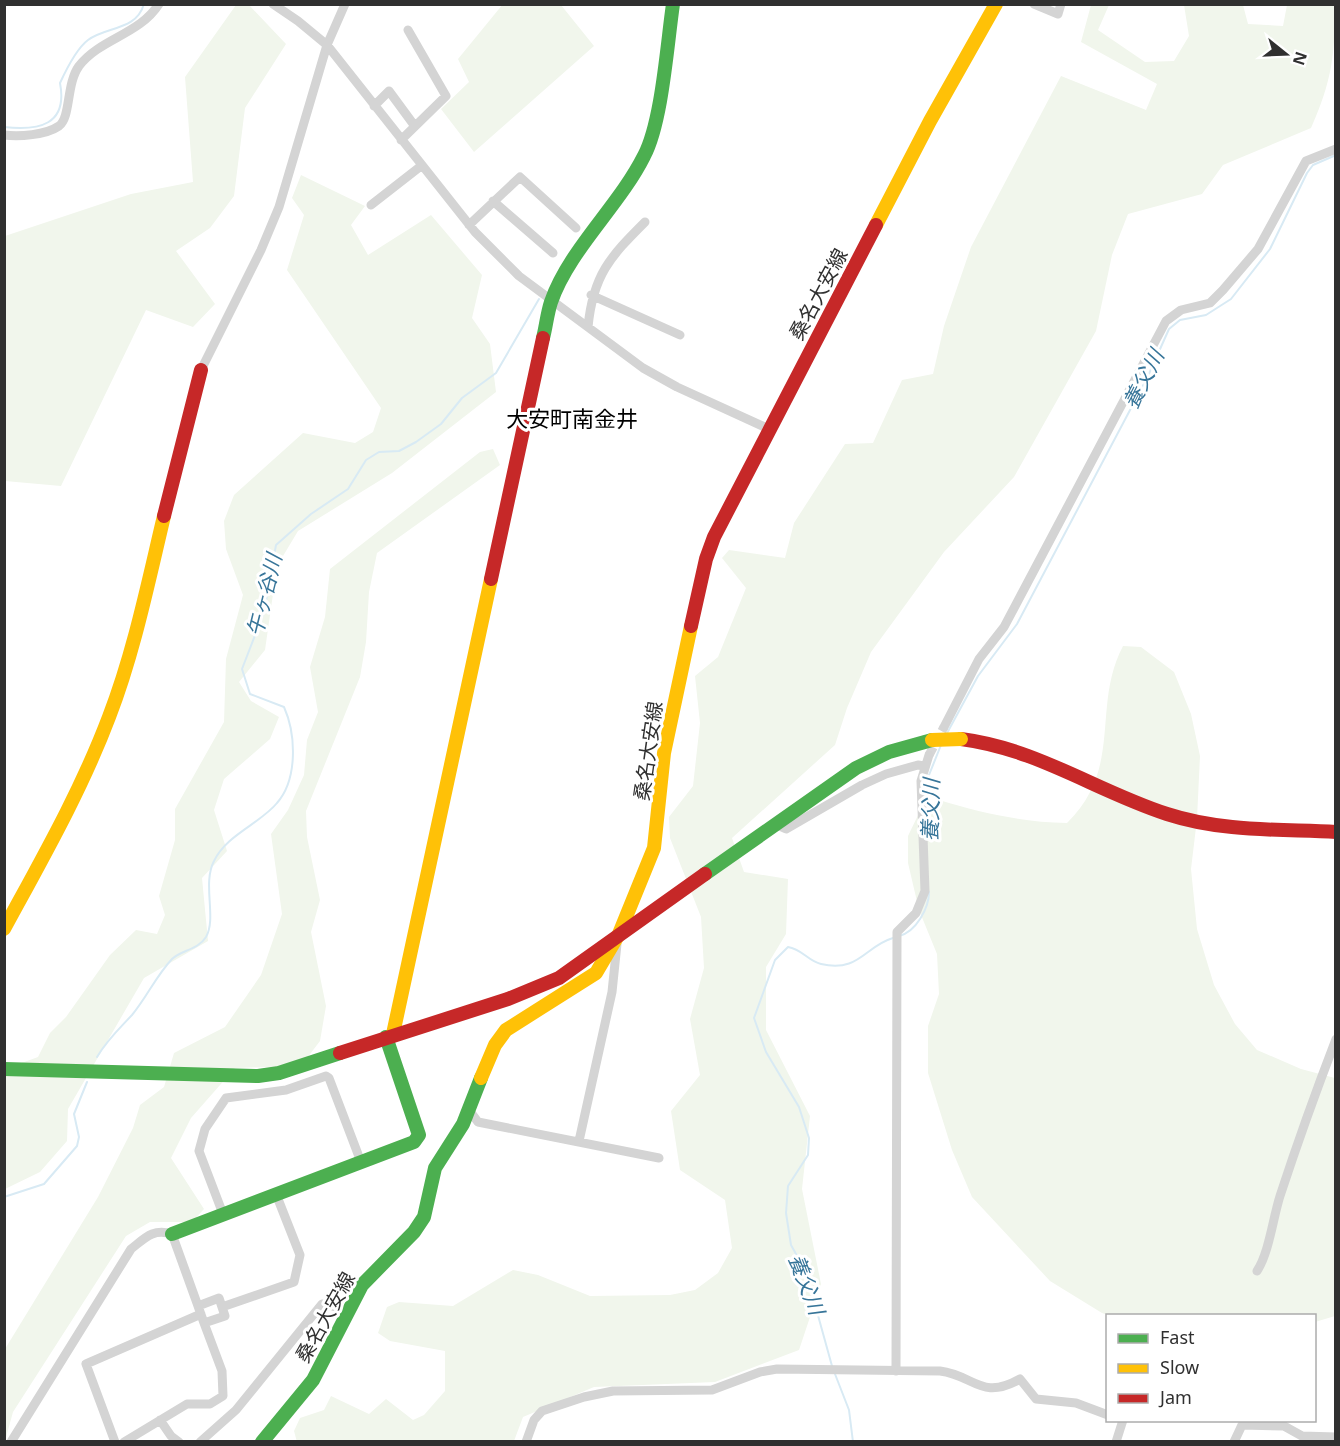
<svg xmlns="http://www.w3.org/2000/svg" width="1340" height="1446" viewBox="0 0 1340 1446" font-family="'Noto Sans','Noto Sans JP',sans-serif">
<rect width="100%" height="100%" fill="#fff"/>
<!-- green -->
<path fill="#f1f6ec" d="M503,4L561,5L594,46L474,152L441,109L469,82L458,59Z
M236,5H249L286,44L245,108L234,196L210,228L176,251L215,304L193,327L146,310L61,486L5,481V236L131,194L193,182L185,77Z
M1091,5H1109L1098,30L1145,62L1174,61L1189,36L1184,5H1243L1248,24L1283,26L1287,5H1335C1335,55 1332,81 1311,128L1223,165L1202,194L1128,214L1112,255L1096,331L1014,477L944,552L871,652L847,708L835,745L732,838L744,872L788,879L786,934L766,967V1030L810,1116L802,1189L821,1284L799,1350L715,1382L594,1387L523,1417L514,1441L297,1442L294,1431L300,1418L324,1410L331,1396L369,1414L386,1399L413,1420L424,1415L445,1391V1351L390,1341L378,1333L387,1307L399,1302L453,1306L513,1270L538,1275L590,1296L670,1295L695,1290L718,1273L732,1248L725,1200L680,1170L671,1111L700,1075L690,1019L704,968L701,917L670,838L669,817L693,786L700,723L695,676L718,657L746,588L722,558L729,550L785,558L794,523L845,444L873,443L902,380L933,374L944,326L971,247L1061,76L1146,110L1157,84L1081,42Z
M301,175L365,206L351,225L368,255L431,215L482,275L472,318L490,344L496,392L392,473L298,531L277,566L265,650L239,682L251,701L279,717L270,739L224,779L214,810L227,851L202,878L208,941L144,978L68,1109L67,1141L40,1172L5,1189V1069L38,1057L50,1033L66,1017L110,955L136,930L157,934L165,915L159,896L175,840V809L224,722L226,659L243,595L226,549L224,521L234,495L303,433L355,443L373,432L381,408L287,270L304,215L292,198Z
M493,449L500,465L377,553L369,592L366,642L360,677L306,811L307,837L320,900L311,932L326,1006L320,1041L301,1066L235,1068L191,1118L171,1158L204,1209L192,1222H150L126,1236L13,1412L5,1441V1349L98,1197L133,1128L140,1105L164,1087L174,1053L225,1027L261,975L282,914L271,834L288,810L304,775L307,740L318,712L310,667L325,617L330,569L480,452Z
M1123,646L1141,647L1174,672L1191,714L1200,756L1197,819L1191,869L1197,929L1214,985L1235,1024L1257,1050L1301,1069L1335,1078V1316L1315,1322L1314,1316H1110L1102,1313L1050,1281L972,1197L952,1150L928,1073V1026L939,994L937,954L919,910L908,863V836L920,811L939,800C982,813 1022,822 1067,823C1124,767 1091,707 1123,646Z"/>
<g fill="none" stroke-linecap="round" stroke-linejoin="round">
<!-- stream -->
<path stroke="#d8eaf4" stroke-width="2" d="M4,127C39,131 68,125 60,83C66,70 76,49 88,40C107,26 136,31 144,4
M946,735L978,676L1017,624L1148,376L1169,329L1180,320L1206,315L1231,299L1270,249L1307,173L1313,165L1336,155
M926,808L927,780L941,745
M899,936C916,932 929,908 929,892
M97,1057C107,1040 119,1029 132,1015C147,997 156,976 172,959C181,950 198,950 206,937C217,918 202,884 214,861C226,835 261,823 277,803C298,779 296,734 284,707L250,694L242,669L264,612L276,545L311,514L348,489L366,460L379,452L399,451L416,442L441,424L462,398L496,373L539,299
M4,1197L44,1184L77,1146L79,1137L74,1114L87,1082
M832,1366L806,1272L791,1245L786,1213L788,1186L808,1155L809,1138L799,1107L766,1052L754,1018L775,960L788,947C802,949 808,961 821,964C859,973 865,946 893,938
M835,1374L849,1410L853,1442"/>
<!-- street-tunnel -->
<path stroke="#d6d6d6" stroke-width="9" stroke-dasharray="9 4.5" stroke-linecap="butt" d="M929,755L944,727"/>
<!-- street -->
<path stroke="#d4d4d4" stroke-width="9" d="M273,4L298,21L327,45L475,232L519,276L643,368L677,387L769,429
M1034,4L1058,14L1061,4
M374,106L389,91L414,125
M4,135C19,137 46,135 59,126C71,117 66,84 79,66C101,38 139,35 159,4
M401,140L446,96L408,30
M493,201L553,253
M371,205L421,166
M469,225L520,177L576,228
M591,295L680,335
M588,327C593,275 610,257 645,222
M201,370L261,250L279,207L327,45L345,4
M944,727L979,659L1004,627L1166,321L1181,310L1210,303L1223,290L1258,249L1306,161L1336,149
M775,824L786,829L862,785L886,774L918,765L924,766
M469,1110L478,1122L659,1158
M579,1141L612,992L617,944
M223,1214L199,1151L205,1129L226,1098L286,1090L326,1076L329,1078L361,1162
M1257,1271C1269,1253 1273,1218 1280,1196C1297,1144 1316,1091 1336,1039
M219,1298L225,1316L204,1323L198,1306Z
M222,1307L294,1282L300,1255L276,1194
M896,1371L897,932L916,913L925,891L921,781L929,755
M160,1420L171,1436L179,1442
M11,1442L131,1249C145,1238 153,1228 172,1234L198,1306
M115,1442L86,1364L201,1314
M124,1442L187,1404H210L223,1396L222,1371L204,1323
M200,1442L236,1410L322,1304H327L349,1312
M526,1442L534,1420L542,1411L584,1397L613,1391L712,1390L760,1372L777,1369L940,1371C974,1375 981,1401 1020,1379L1036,1399L1076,1403L1108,1415
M1116,1442L1123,1420
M1234,1442L1242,1425L1284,1426L1302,1436L1336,1437"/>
<!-- fast -->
<path stroke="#4caf50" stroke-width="14" d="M543,338C546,327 547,314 551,302C569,250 619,206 644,156C662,122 667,45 673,4
M705,874L856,768L889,752L932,740
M4,1069L258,1076L279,1073L340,1053
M172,1234L414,1142L419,1135L386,1037
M262,1442L313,1380L362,1285L414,1232L424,1217L435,1168L463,1124L481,1078"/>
<!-- slow -->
<path stroke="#ffc107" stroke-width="14" d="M876,225L930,121L996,4
M4,929C42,859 81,791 109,717C134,652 148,583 164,516
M393,1034L491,579
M481,1078L495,1045L506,1030L596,973L619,934L654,848L664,753L691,626"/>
<!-- jam -->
<path stroke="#c62828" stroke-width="14" d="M164,516L201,370
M491,579L543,338
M691,626L706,559L714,537L876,225
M961,739C1038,749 1096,791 1167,814C1222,832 1280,829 1336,832
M340,1053L508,999L559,978L705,874"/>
<!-- slow-bridge -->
<path stroke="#ffc107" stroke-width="14" d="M932,740L961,739"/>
</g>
<g text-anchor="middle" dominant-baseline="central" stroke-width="6" stroke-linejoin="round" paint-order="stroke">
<!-- street labels -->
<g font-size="20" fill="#303030" stroke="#fff">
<text transform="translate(818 294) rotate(-62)">桑名大安線</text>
<text transform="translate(648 751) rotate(-82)">桑名大安線</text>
<text transform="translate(325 1317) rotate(-61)">桑名大安線</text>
</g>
<!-- water labels -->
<g font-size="21" font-style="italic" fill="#377599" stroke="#fff">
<text transform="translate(1143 379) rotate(-63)">養父川</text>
<text transform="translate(264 595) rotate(-76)">午ヶ谷川</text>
<text transform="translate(930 810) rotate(-88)">養父川</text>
<text transform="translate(807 1284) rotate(69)">養父川</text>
</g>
<!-- quarter labels -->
<g font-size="22" fill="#000" stroke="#fff">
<text x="572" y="418">大安町南金井</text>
</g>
</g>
<!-- border -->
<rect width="1340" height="1446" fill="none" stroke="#303030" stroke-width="12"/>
<!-- legend -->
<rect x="1106" y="1314" width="210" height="108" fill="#ffffff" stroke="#acacac" stroke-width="1.5"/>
<rect x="1118" y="1334" width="30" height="9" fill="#4caf50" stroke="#acacac" stroke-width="1.5"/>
<text x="1160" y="1344" font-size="18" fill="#303030">Fast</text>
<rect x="1118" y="1364" width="30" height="9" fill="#ffc107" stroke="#acacac" stroke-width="1.5"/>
<text x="1160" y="1374" font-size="18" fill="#303030">Slow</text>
<rect x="1118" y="1394" width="30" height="9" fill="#c62828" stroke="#acacac" stroke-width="1.5"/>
<text x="1160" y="1404" font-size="18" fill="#303030">Jam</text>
<!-- north arrow -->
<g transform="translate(1286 54) rotate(108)" stroke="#ffffff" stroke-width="4.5" paint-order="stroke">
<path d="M0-4.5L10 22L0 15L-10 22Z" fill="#303030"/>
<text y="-9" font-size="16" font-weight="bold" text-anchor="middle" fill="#303030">N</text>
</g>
</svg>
